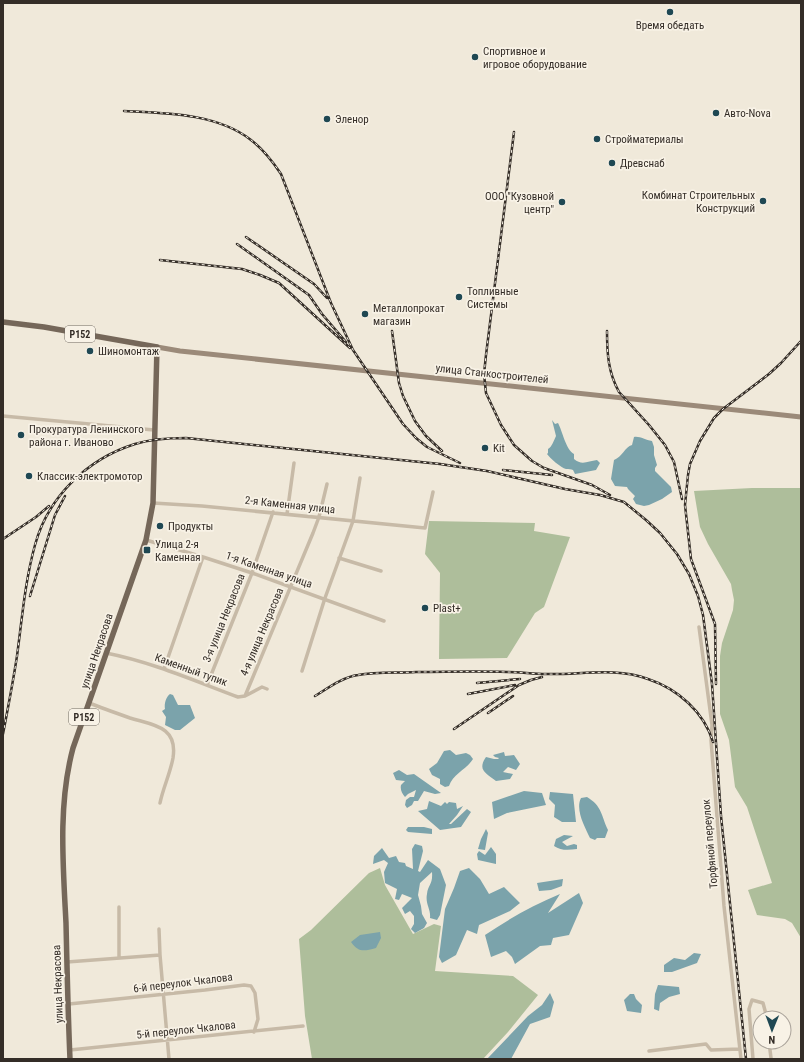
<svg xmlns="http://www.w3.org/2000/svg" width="804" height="1062" viewBox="0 0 804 1062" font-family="'Roboto Condensed',sans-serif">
<rect width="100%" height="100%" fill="#f0e9da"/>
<!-- green -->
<path fill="#aebe9b" d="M752,488H801V938L792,923L785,919L757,915L748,890L772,883L747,807L735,787L729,740L720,714V656L722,643L733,610L734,600L732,590L731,584L708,544L700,527L694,491Z
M429,521L535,523L534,531L570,537L544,607L535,613L507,658L439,659L440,573L425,554Z
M380,868L385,885L413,934L434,924L441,926L435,971L513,976L538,995L508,1032L483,1059H312L305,1016L299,939L311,930L369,873Z"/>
<!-- water -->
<path fill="#7ba3ab" d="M552,420L555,424L558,423C562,430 566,450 574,454V459C582,466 588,461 597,460L600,463L596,470L575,474L573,470C571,469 569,469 566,469C561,468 550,458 547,454L548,453V449C552,447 554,440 556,436Z
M634,437C640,436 645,440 652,441L654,447V455L657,465L655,468V471L671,487L672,492L662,499L649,505L644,506L636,504L633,499L635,496L628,489L627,487L615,486L611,479L614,460C622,457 625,447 632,445Z
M170,694L173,695L178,705H190L195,718L180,730H175L165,725L166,717L162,711L165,709C164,704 166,697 170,694Z
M450,750L456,755L466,753L470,755L473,759C467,769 453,774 449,786L445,787L440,784V779L432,775L429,769L437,763L444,751Z
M504,752L505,756L514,755L520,764L516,770L508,767L503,772L513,774L510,779L496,781C486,773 477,770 486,757L494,759H498L499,758L495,757L493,755Z
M399,770L407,775L414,774L441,793L435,794L424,791L418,801H414L412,805L407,808L405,805L406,800L410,797H414L416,790L408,794L405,797C402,793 400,790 401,785L405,781L396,780L393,773Z
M524,791L542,793L546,805L507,813L494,819L492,802Z
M550,792L573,794L576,822H562L554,817L555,805L549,799Z
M587,797C602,806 601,815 608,830L605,838H597L595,840L590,838C585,827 575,810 581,798Z
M429,801L441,806L445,802L447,804L449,802L456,803L457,809L463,806L457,815L449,824H451L467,809L471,812L461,827L440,830L418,811L427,809Z
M408,827H424L432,829V834L408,832L406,830Z
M486,829L488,833L485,850L478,849L481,839Z
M564,835L573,836L562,842L567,846L574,844L577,845V849C569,850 561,851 554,846L556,839Z
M415,844L422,846L423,851L418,871L420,872L428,860L440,869L446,885L440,915L437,920L430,918C431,909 425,904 427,894C428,884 433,885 432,872L420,883L418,895L421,906L422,914L427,923L424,928L415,933L411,929L414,924V916L410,911L405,914L402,908L412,898L402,894L399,900L395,899L397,889L385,883L384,872L388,863L384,860L373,864L374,856L382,848L389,858L396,856L399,862L405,863L406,866L413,869L412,849Z
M491,847L496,854V864L478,860L477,854L479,851L485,855Z
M469,868L480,879L489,894L504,887L520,903L510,911L479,925L477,934L467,930L456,955L442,963L439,957L445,909L454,888L460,871Z
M563,879L562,886L551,890L539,891L537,883Z
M579,893L583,903L569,935L553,938L551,945L540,946L515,964L512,957L506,951L491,957L485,935C509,919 533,905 560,894L548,913Z
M380,932L381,938L376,948C364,951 359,953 351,942L360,935Z
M694,953L701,954L697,963L672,972H664V965L674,958L685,960Z
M658,985L679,987L680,994L669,997L660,1003L659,1011L654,1009L655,994Z
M550,993L554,1002L550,1017L530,1024L511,1059H487L528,1016L542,1005Z
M630,994H634L636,999L642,1005L641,1013L627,1011L624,1000Z"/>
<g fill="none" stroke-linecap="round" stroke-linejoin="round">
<!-- street -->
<path stroke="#c7baa7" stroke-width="3.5" d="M3,416L154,430
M153,503L202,506L425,528L433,492
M287,514L294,463
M146,540L203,557L252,573L384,621
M339,558L381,571
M699,627L712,725L711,740L724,906L741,1059
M106,653C152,662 195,681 238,697L245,696L262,687L267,689
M164,669L203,557
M302,671L325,598L353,521L360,478
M207,685L252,573L273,512
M245,696L313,533L319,517L327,484
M89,703C102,708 116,713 130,718C153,725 178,726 173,758C170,774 163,788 160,803
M119,907V958
M159,929L160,955L169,1059
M67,962L160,955
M69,1004L205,990L244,985L251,986L255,993L258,1019L254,1032
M769,1042L771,1058
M70,1050L303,1026
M649,1051L706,1044L711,1050L740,1049
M753,1059L749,1009L752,1000L763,1003L767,1018"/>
<!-- secondary -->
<path stroke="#9b8a79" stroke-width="5" d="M157,347L180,351L801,417"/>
<!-- primary -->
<path stroke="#756759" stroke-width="5.5" d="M3,322L44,327L157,347L153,503L146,540L73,748C58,804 63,864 66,923C67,968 68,1014 70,1059"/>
<defs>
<path id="rail" d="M124,111C164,113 217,113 251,140C263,149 273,162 281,174L331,303L353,350L403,424L416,438L427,447L460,463
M514,132L486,355L484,374L486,393L501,425L514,445L532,461L544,468L592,485L610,495
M246,237L314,284L327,298
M237,244L309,295L322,314L346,342
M160,260L242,269L260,275L279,283L350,348
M392,331L399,383L403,396L415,421L426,436L442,451
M607,331C607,353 608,372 619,392L649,425L665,445L674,462L682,499
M503,470L552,475
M3,539L36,517L49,506
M30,596L55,515L65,496
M477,683L520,679
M716,684L715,624L691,559L685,505L688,475L690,464L700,441L714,418L723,409L769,374L781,363L801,341
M468,694L515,685
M315,696C328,688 343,677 358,675C376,672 397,673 416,672C446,672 476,671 507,672C520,672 533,674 546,674C580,675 616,667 648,679C678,689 704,712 713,742
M488,713L513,696
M454,729L519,685L531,680L542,677
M3,734C8,708 13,682 17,656C22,619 25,581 35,545C48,497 87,459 135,444C151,439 169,438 186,438L440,464L487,471L565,489L600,495L624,502L646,520L660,533L677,554L689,574L698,596L703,615L712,684L721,816L746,1059"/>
</defs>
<!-- rail casing -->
<use href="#rail" stroke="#342d27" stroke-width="2.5"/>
<!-- rail -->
<use href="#rail" stroke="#f8f2e6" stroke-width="1" stroke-dasharray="3" stroke-linecap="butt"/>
</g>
<!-- markers -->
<g fill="#1f4853" stroke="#f8f2e6" stroke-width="1.5">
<circle cx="670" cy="12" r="4"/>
<circle cx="475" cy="57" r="4"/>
<circle cx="716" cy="113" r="4"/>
<circle cx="327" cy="119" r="4"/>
<circle cx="597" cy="139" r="4"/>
<circle cx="612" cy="163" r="4"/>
<circle cx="763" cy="201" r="4"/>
<circle cx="562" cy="202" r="4"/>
<circle cx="459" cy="297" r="4"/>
<circle cx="365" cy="314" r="4"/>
<circle cx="90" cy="351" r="4"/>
<circle cx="21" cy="435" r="4"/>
<circle cx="485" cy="448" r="4"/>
<circle cx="29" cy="476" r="4"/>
<circle cx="160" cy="526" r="4"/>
<rect x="143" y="546" width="8" height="8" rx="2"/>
<circle cx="425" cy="608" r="4"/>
</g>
<g text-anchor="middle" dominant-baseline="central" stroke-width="3.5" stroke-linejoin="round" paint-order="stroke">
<!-- shield labels -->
<g fill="#f8f2e6" stroke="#6f6860" stroke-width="1">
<rect x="65" y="326" width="30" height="16" rx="3"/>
<rect x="69" y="709" width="30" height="16" rx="3"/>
</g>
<g font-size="10" font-weight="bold" fill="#342d27">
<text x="80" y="334">Р152</text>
<text x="84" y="717">Р152</text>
</g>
<!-- poi labels -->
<g font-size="11" fill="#342d27" stroke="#f8f2e6" text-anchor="start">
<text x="670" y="25" text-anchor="middle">Время обедать</text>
<text x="483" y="51">Спортивное и<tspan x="483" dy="13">игровое оборудование</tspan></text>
<text x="724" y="113">Авто-Nova</text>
<text x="335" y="119">Эленор</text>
<text x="605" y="139">Стройматериалы</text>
<text x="620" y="163">Древснаб</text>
<text x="755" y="195" text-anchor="end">Комбинат Строительных<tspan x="755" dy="13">Конструкций</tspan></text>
<text x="554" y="196" text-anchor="end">ООО "Кузовной<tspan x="554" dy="13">центр"</tspan></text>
<text x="467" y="291">Топливные<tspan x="467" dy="13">Системы</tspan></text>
<text x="373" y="308">Металлопрокат<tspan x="373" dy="13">магазин</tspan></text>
<text x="98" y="351">Шиномонтаж</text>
<text x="29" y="429">Прокуратура Ленинского<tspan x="29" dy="13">района г. Иваново</tspan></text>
<text x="493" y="448">Kit</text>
<text x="37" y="476">Классик-электромотор</text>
<text x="168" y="526">Продукты</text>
<text x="155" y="544">Улица 2-я<tspan x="155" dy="13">Каменная</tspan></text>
<text x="433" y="608">Plast+</text>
</g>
<!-- street labels -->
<g font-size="11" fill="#342d27" stroke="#f8f2e6">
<text transform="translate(492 374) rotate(6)">улица Станкостроителей</text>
<text transform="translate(290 505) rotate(6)">2-я Каменная улица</text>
<text transform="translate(269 570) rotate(19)">1-я Каменная улица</text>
<text transform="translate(224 618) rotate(-68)">3-я улица Некрасова</text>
<text transform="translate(262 632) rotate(-67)">4-я улица Некрасова</text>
<text transform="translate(97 651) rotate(-71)">улица Некрасова</text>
<text transform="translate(191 670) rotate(20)">Каменный тупик</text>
<text transform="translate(710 844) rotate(-95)">Торфяной переулок</text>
<text transform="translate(183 983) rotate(-7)">6-й переулок Чкалова</text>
<text transform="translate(58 984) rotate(-92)">улица Некрасова</text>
<text transform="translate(186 1030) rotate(-6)">5-й переулок Чкалова</text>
</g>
</g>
<!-- border -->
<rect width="804" height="1062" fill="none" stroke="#342d27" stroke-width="8"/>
<!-- north arrow -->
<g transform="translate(772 1030) rotate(181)"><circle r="19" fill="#f8f2e6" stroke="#aaa39a"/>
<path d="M0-3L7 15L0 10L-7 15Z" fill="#1f4853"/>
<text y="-6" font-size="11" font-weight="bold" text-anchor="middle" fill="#342d27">N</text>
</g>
</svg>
